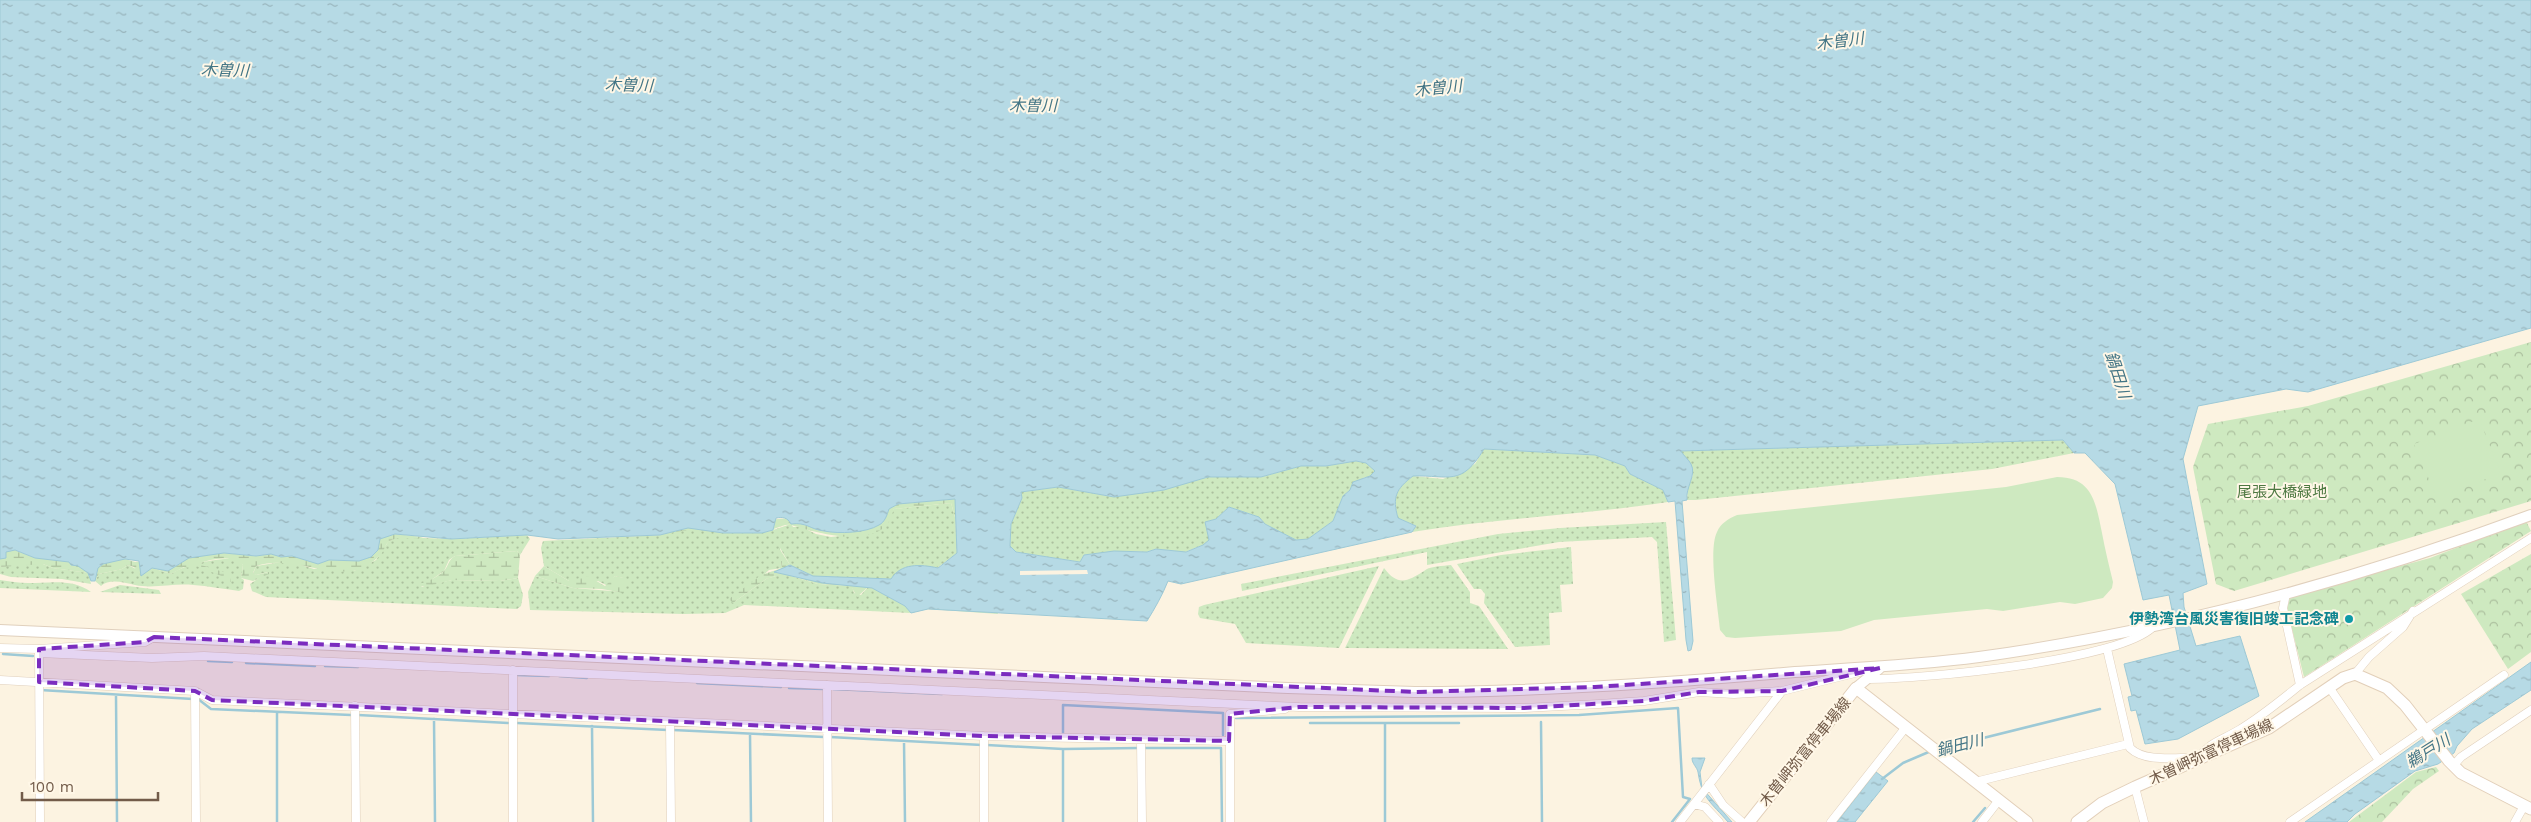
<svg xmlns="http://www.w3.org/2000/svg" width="2531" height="822" viewBox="0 0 2531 822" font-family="'Work Sans','Noto Sans JP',sans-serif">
<defs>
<pattern id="grass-dots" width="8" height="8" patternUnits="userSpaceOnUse" patternTransform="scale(1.25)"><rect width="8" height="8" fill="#cee9c0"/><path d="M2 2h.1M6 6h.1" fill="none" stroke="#acc09e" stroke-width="1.8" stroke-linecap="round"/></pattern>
<pattern id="forest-crowns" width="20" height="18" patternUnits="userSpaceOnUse" patternTransform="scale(1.25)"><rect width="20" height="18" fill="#cee9c0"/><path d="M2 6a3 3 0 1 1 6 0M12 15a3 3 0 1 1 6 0" fill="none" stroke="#acc09e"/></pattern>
<pattern id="wetland-marsh" width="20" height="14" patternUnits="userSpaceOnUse" patternTransform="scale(1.25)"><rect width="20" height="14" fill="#cee9c0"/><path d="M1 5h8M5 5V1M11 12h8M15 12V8" fill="none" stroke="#acc09e"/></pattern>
<pattern id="water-ripples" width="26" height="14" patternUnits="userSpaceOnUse" patternTransform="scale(1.25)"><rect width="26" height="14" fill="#b6dae5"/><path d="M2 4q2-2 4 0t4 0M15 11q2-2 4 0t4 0" fill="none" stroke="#98b4bc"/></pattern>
</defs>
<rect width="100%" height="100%" fill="#fcf3e1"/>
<!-- grass -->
<path fill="url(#grass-dots)" d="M2063,440L2074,453L1992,469L1696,500H1687L1688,486L1693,475L1680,451Z
M1484,449L1595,455L1625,466L1630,474L1663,490L1668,502C1583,515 1497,518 1412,532L1416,526L1398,518C1392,497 1396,489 1413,476L1443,479L1475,464Z
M1356,461L1366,463L1375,471L1370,476L1363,478L1343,496L1333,521L1308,539L1296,541L1265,524L1259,517L1229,507L1216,519L1205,522L1210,540L1203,545L1185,552L1156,549L1147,552L1130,551L1084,555L1080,562L1016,552L1010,546L1011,524L1022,498L1021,492L1058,487L1114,497L1208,477H1261L1301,466H1326Z
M951,503L955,517L957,553L937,568C920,564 901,563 891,579L813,576L790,565L780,548L782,568L769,570L733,603L766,579L776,576H791L818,584L852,586L854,593L861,595L868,587L872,588L905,606L911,613L744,605L725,613L684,614L530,610L528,592L535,576L573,588L624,592L623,578L615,576L608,586L598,581H569L544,566L541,548L543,541L660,535L688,528L723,533L767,532L791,524L793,527H802L816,534L831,537L875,532L894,509Z
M1666,522L1676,640L1664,642L1657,542L1652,537L1559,542L1427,565V552L1242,591L1241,584L1498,534L1560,528Z
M527,535L530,539L520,555L517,551L455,556L449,560L444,571L421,587L452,580L500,581L518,578L523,595L521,606L517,609L266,597L252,591L250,584L268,572L256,575L253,574L256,566L288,561L314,569L325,567L354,571L376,560L388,542L397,537L451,539Z
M1571,547L1573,584L1560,585L1562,612L1549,613L1550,645L1515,647L1484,603L1485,594L1481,589H1474L1457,564L1501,555Z
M224,559H236L243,565L241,578L244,580L243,589L239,591C224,589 208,586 193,585C174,583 153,589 135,585C124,583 110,578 101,586L95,581L99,574L122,569L128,565L144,573L152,568L171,574C186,564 206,561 224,559Z
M15,564H43L53,568L89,573L91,584L62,579L11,577L0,574V567Z
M1451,565L1470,592V603L1479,606L1508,649L1345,648L1384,568C1398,587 1408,581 1424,571C1430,566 1443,566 1451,565Z
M1379,566L1339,648L1246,643L1235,624L1200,618L1198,614L1199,607L1204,605Z
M0,580C9,581 19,583 28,583C49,583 73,578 91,592L0,588Z
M120,585L159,590L161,594L100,592Z"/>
<!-- forest -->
<path fill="url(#forest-crowns)" d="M2531,342V501L2234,591L2216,584L2193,467L2208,424L2308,406Z
M2526,521L2531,531L2304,677L2287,609L2290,596L2430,558Z
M2531,554V652L2508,669L2461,594Z
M2436,767L2439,771L2413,789L2382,822H2349L2416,772Z"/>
<!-- wetland -->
<path fill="url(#wetland-marsh)" d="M963,498L998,614L928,609L911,613L905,606L872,588L868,587L857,597L851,586L818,584L792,576H776L766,579L733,603L729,599L761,575L782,568L779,548L790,565L813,576L890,579L897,570L918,564L938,568L947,563L957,553L955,517L951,503L894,509C892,514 890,522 886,526C863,547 815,532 791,525C783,523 770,532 762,533C731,536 700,526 670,533L679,528L889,509L898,504Z
M395,534L423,537C413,542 401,534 390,541C386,543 385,548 382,553C376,560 363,570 353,571C320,575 289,555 256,566L253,573L256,575L269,572V574L253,581L241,578L243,565C230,555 213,558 198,564L230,574L231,582H227L224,577L194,565L191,568L184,567L171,574L152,568L141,576L134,567L128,565L122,569L99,574L95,581H91L88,573L53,568L43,564L0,567V552L15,550L35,558L125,559L135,562L224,553L256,556L271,554L281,557L324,554Z
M517,551L520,555L518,578L500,581L452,580L425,587L419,584C428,582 437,577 444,571C449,565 448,560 455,556Z
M544,566L569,581L588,576L605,586L615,576L624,578V593L602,589L573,588L535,576Z"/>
<!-- pitch -->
<path fill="#cee9c0" d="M2479,419L2501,473L2437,498L2414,444Z
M2057,477C2093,477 2096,504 2102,533C2105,549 2109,566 2113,582L2112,588L2103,598L2075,604L2060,602L2003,611L1987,609L1874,620L1841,631L1735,638L1726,637L1720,630C1718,608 1708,550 1717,532C1721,523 1728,519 1737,515L2006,487Z"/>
<!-- water -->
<path fill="url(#water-ripples)" stroke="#9dc9d6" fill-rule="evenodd" d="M0,0H2531V328L2308,392L2286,389L2198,406L2183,459L2207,584L2183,593L2184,607L2196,646L2240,636L2259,696L2178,739L2145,744L2136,710L2131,711L2128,697L2132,696L2124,664L2180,650L2169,595L2143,600L2115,484L2085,453H2074L2063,440L1681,451C1683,455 1689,460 1691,464C1697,475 1685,488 1687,500L1682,501L1693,641L1691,650L1688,651L1686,640L1675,501L1668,502L1663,490L1630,474L1625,466L1595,455L1484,449C1461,487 1450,475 1413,476C1396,489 1392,497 1398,518L1416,526L1412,532L1181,584L1168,581C1162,596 1155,608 1147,621L928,609L911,613L905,606L872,588L822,583L774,572L790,565L813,576L891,579C901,563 920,564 938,568L957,553L955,499L898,504L889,509C887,515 885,522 879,525C866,533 839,534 824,531C809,529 807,522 791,524C787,517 783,517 776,518L773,530L762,533H723L688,528L660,535L558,539L527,535L451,539L395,534L380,539L378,550L371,557L359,561L329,560L318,564L292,556L281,557L271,554L256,556L224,553L189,558L168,571L152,568L141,576L139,561L125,559L103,564L98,568L95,581H91L88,573L78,566L71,565L69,562L35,558L15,550L6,552V558L0,559ZM1356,461L1366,463L1375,471L1370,476L1353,482L1350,490L1343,496L1333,521L1308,539L1296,540L1265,524L1259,517L1229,507L1216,519L1205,522L1209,540L1203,545L1186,552L1156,549L1147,552L1114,551L1084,555L1080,562L1016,552L1010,546L1011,524L1022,498L1021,492L1058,487L1114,497L1164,490L1208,477H1261L1301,466H1326Z
M2531,662V690L2472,729L2457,746L2454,753L2438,764L2415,771L2355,814L2347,822H2305Z
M1692,758H1705L1700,772L1702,788L1732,822H1728C1711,802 1702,799 1698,772C1697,767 1692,764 1692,758Z
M1876,772L1888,781L1855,822H1837Z"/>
<!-- pier -->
<path fill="#fcf3e1" d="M1087,570L1088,574L1020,575V571Z"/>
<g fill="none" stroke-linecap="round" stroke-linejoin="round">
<!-- stream -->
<path stroke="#9dc9d6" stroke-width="2.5" d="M3,654L33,656
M208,661L232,662
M246,663L315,666
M325,666L358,667
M518,675L549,676
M559,676L587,678
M697,683L781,687
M789,688L824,689
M833,689L942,694
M40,690L193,699
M116,696L117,822
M198,699L211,709L351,715
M277,712V822
M358,715L508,723
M1236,718L1579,715L1678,708L1683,797L1690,799L1672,822
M434,719L435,822
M1541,722L1542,822
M517,723L668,730
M1310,723H1459
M1385,724V822
M592,726L593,822
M673,730L824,737
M750,734L751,822
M1063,735V705L1223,713V735
M830,737L982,745
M904,741L905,822
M987,745L1063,749L1139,748
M1144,748H1221L1222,822
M1939,749L2100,709
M1063,750V822
M1882,779L1903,763L1931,751
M1973,822L1985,808"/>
<defs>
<path id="minor" d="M2286,594L2283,608L2300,685
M0,648L39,649
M2107,649L2130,748C2145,763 2178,757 2198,758C2210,742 2223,740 2239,730C2261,717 2280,701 2300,685L2531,538
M39,653L152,658L204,656L1299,707
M2355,674L2369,657L2403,627L2413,611
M1869,679C1921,679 2124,661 2155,625
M0,680L195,691L212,700L984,736L1229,741
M827,685L828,822
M2329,687L2378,759
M195,691L196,822
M355,706L356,822
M1296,707L1524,708L1599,704L1644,701L1699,692L1734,694L1782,691L1863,671
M670,722L671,822
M984,736V822
M1141,741L1142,822
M2453,766L2461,757L2531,710
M1975,782L2128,744
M1709,784L1723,805L1742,822
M2135,787L2144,822
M1694,804L1705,807L1719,822
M40,822L39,649L145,642L154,637
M513,822V670
M1230,822V714L1285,709
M1680,822L1782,691
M1831,822L1906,727
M1982,822L1999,800
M2290,822L2504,675
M2515,822L2524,806"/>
<path id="tertiary" d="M0,630L1288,688C1330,689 1372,691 1415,692C1542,692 1669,683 1795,672C1856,668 1918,665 1979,657C2167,631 2353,581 2531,515
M1856,688L1880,668"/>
<path id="secondary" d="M1749,822L1856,688L2027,822
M2077,822L2102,803L2135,787L2269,728L2343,678L2355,674L2387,688L2405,705L2449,761L2461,773L2531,809"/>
</defs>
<!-- minor casing -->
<use href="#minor" stroke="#e0d0bd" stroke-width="9"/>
<!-- tertiary casing -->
<use href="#tertiary" stroke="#e0d0bd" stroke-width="12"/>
<!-- secondary casing -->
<use href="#secondary" stroke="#e2cfb9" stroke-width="13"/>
<!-- minor -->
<use href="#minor" stroke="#fff" stroke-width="8"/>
<!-- tertiary -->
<use href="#tertiary" stroke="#fff" stroke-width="10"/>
<!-- secondary -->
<use href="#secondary" stroke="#fff" stroke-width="11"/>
</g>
<!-- marked area -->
<path fill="#7b2cbf" fill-opacity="0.2" stroke="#7b2cbf" stroke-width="4" stroke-dasharray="10 6" stroke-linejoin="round" d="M154,637L1416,692L1595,687L1880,668L1782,691L1699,692L1644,701L1524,708L1299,707L1230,714L1229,741L984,736L212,700L195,691L39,682V649L145,642Z"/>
<!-- markers -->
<circle fill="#0f9aa8" stroke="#fff7e7" stroke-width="2" cx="2349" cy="619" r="5"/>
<g text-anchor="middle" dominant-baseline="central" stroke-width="4" stroke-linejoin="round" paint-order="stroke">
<!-- park labels -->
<g font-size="15" fill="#4d7841" stroke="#fff7e7">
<text x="2282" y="492">尾張大橋緑地</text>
</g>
<!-- culture labels -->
<g font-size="15" font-weight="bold" fill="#0d838f" stroke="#fff7e7" text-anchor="end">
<text x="2339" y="619">伊勢湾台風災害復旧竣工記念碑</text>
</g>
<!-- street labels -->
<g font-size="15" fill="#725b49" stroke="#fff7e7">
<text transform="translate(1805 752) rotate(-51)">木曽岬弥富停車場線</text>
<text transform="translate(2211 752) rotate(-25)">木曽岬弥富停車場線</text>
</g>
<!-- water labels -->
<g font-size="16" font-style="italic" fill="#437585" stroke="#fff7e7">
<text transform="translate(1840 41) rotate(-7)">木曽川</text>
<text transform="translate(225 70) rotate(2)">木曽川</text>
<text transform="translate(629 85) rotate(2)">木曽川</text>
<text transform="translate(1438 88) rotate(-6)">木曽川</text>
<text x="1033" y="105">木曽川</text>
<text transform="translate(2118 375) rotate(72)">鍋田川</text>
<text transform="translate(1960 745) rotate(-14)">鍋田川</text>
<text transform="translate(2428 751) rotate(-32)">鵜戸川</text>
</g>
</g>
<!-- scale -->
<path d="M22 792v8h136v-8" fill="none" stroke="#725b49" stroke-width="2.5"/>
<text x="30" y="792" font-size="15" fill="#725b49" stroke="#fff7e7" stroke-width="4" paint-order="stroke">100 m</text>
</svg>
